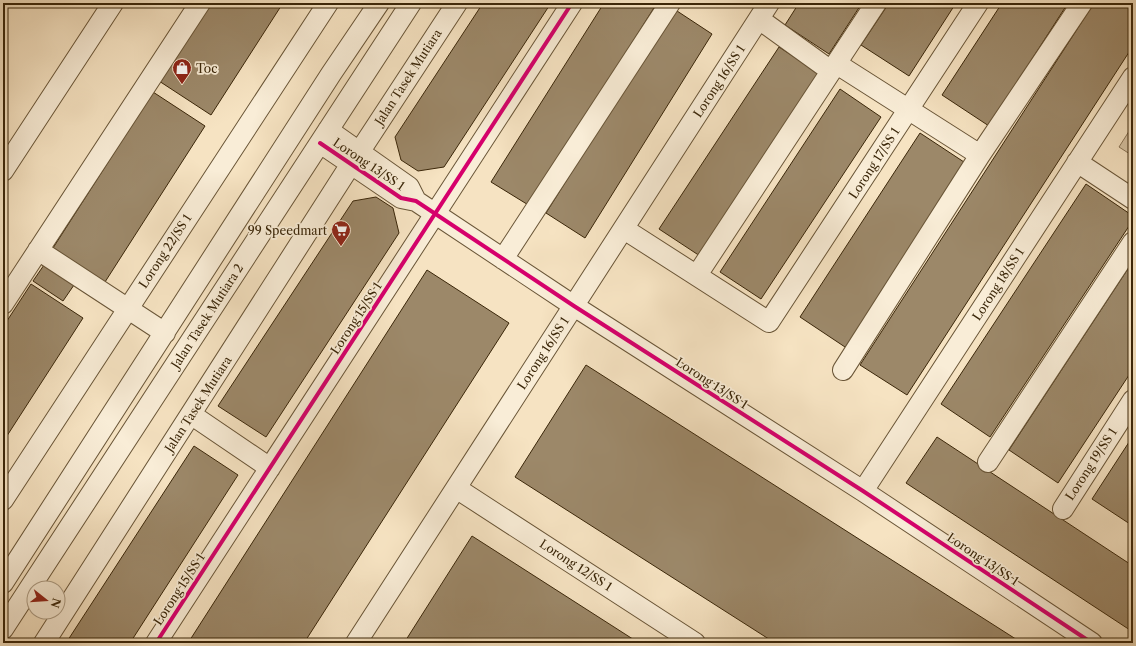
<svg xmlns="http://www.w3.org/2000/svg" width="1136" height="646" viewBox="0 0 1136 646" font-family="'Libre Caslon Text',serif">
<rect width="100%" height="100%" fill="#f6e3c2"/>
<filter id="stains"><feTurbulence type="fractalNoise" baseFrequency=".005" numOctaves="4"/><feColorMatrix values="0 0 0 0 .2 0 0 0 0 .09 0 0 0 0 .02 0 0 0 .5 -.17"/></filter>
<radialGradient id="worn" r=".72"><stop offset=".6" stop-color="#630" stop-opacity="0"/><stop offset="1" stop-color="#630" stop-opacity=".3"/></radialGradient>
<!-- green -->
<path fill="#d6c3a3" stroke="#887456" d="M1133,125V156L1119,147Z"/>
<!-- building -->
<path fill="#9c8869" stroke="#3a2609" d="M209,3H283L211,115L159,81Z
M483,3H551L444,167L418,171L401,160L395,137Z
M604,3H657L530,206L491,182Z
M799,3H862L829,54L785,25Z
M889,3H956L909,76L861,45Z
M1002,3H1068L989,126L942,95Z
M1094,3H1133V46L907,395L860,365Z
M674,9L712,34L585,238L546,213Z
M779,47L820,74L700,256L659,229Z
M840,89L881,117L761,299L720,272Z
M153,92L205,126L105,282L53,248Z
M920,133L967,164L848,349L800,317Z
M1086,184L1133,216V220L990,437L941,404Z
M376,197L393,208L399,233L266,437L218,406L353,201Z
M1133,261V369L1058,483L1009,450Z
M44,265L74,285L63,301L33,281Z
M427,270L509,323L304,643H188Z
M31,284L83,318L3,442V327Z
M586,365L1022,643H775L515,477Z
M1133,436V526L1092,499Z
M937,437L1133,566V632L906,483Z
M194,446L238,475L130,643H66Z
M472,536L639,643H404Z"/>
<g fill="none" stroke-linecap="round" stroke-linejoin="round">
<defs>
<path id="minor" d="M759,19L831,71
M837,64L980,155
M328,130L409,187L416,201
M320,143L401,198L416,201L574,306L863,491L1092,643
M360,151L457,3
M1077,162L1133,199
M3,171L113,3
M624,229L769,322L978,3
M38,250L165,333
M503,259L670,3
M697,275L876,3
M3,304L200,3
M843,370L980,155L1082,3
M192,415L270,468
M988,462L1133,242
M456,488L695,643
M863,491L1133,77
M3,500L328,3
M1063,509L1133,400
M3,583L331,74L379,3
M3,629L411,3
M44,643L351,164
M156,643L572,3
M356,643L769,3"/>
</defs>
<!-- minor casing -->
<use href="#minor" stroke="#695537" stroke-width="22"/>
<!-- minor -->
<use href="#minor" stroke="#f9edd7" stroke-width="20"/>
<defs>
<path id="cycleway" d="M320,143L401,198L416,201L574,306L863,491L1092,643
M156,643L572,3"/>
</defs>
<!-- cycleway casing -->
<use href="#cycleway" stroke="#f9edd7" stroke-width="6"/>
<!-- cycleway -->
<use href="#cycleway" stroke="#d6006c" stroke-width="4"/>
</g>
<!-- icons -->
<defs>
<symbol id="shop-pin" viewBox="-11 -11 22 30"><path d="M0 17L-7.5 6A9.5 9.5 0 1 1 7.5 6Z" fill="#8f2418" stroke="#f9edd7"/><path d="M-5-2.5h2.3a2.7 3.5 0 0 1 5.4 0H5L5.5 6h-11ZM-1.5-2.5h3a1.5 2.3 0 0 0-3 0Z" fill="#fff"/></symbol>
<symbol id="supermarket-pin" viewBox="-11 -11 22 30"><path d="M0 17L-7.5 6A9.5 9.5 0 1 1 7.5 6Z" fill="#8f2418" stroke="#f9edd7"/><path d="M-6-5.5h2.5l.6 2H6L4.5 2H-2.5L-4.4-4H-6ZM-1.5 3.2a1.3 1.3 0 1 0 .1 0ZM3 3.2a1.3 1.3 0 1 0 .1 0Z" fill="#fff"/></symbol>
</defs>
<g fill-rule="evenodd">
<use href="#shop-pin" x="171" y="57" width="22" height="30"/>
<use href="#supermarket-pin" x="330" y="219" width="22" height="30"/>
</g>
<g text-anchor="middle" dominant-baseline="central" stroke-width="3.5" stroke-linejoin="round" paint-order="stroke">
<!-- poi labels -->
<g font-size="12" fill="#3a2609" stroke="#f9edd7" text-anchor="start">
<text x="196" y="68">Toc</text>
<text x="327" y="230" text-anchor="end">99 Speedmart</text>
</g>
<!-- street labels -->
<g font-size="12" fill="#3a2609" stroke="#f9edd7">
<text transform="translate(408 77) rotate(-57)">Jalan Tasek Mutiara</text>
<text transform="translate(719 81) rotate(-57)">Lorong 16/SS 1</text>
<text transform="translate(874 163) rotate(-57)">Lorong 17/SS 1</text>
<text transform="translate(369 164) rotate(34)">Lorong 13/SS 1</text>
<text transform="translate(165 251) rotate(-57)">Lorong 22/SS 1</text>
<text transform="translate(998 284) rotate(-57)">Lorong 18/SS 1</text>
<text transform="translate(207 316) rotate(-57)">Jalan Tasek Mutiara 2</text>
<text transform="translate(356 318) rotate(-57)">Lorong 15/SS 1</text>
<text transform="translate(543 353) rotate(-57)">Lorong 16/SS 1</text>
<text transform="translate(712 383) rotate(33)">Lorong 13/SS 1</text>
<text transform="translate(198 404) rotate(-57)">Jalan Tasek Mutiara</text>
<text transform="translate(1091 464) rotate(-57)">Lorong 19/SS 1</text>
<text transform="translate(983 559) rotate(34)">Lorong 13/SS 1</text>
<text transform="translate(576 565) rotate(33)">Lorong 12/SS 1</text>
<text transform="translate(179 589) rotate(-57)">Lorong 15/SS 1</text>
</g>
</g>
<!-- margin -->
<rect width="1136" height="646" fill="none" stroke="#f6e3c2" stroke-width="16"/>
<rect x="4" y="4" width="1128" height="638" fill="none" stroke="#3a2609" stroke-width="2"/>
<rect x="8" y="8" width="1120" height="630" fill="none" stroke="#3a2609"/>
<!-- north arrow -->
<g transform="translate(46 600) rotate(107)"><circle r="19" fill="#f9edd7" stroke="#ad9d85"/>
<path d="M0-3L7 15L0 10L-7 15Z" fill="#8f2418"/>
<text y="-6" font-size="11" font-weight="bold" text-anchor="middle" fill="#3a2609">N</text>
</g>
<rect width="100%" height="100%" filter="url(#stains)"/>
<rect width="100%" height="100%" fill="url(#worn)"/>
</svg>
